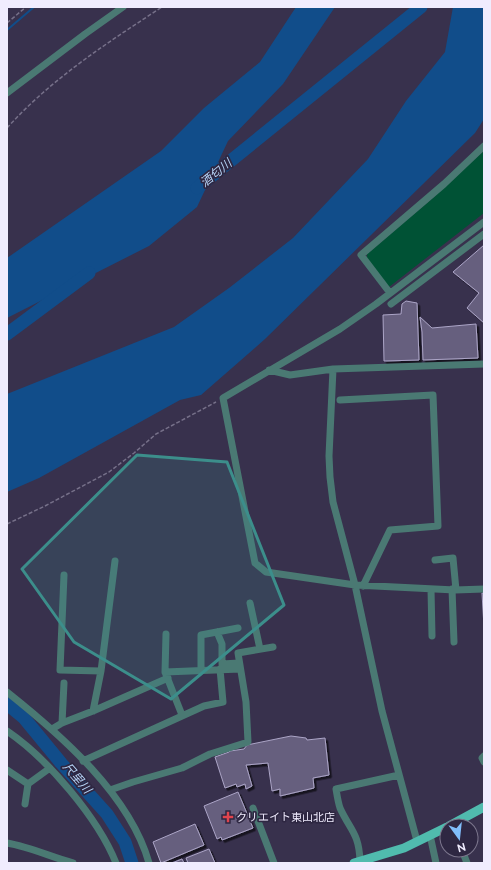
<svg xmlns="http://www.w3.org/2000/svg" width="491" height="870" viewBox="0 0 491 870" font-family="Raleway,'Noto Sans JP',sans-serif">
<defs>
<filter id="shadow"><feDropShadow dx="2.5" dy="2.5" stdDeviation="0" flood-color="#0009"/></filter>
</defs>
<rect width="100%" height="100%" fill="#38314d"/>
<!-- green -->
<path fill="#005235" d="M484,151V213L389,287L367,259V254L434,197L455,176Z"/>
<!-- water -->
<path fill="#114d8a" d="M296,7H335L283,84L228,141L197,207L149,246L7,318V258L161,151L204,108L260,62Z
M453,7H484V119L475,133L265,339L201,395L180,400L39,478L7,492V394L174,327L229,288L293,238L368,159L406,101L445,52Z"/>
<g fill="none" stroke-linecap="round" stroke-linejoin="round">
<!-- stream -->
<path stroke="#114d8a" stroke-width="2" d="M7,30L34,7"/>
<!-- river -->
<path stroke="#114d8a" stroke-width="13" d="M197,188L421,7
M7,334L89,273
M7,704L24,718L61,763L107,814L125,842L132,863"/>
</g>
<!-- building -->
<path fill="#665f7e" stroke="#aca5c7" filter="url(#shadow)" d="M484,245V323L467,308L479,293L453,272Z
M406,301L417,303L419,360L384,361L383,315L401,314L402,304Z
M420,317L432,328L476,324L478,358L423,360L422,332Z
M482,593H484V627Z
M291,736L306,738L307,740L325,738L329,775L313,778L314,788L280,796V789L272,791L268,763L246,765L252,786L246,789L245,784L237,787L236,784L225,788L215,757L229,752L230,751L244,749L247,745Z
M238,792L253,828L222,840L221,837L217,839L204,806Z
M195,824L204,845L161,863L153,842Z
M209,849L215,863H188L186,858Z
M182,859L184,863H172Z"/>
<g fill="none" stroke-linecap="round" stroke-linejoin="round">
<!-- path -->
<path stroke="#767089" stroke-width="1.5" stroke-dasharray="4 2" stroke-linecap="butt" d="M7,23L26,7
M7,128C51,79 107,43 162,7
M7,524L45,506L109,472L134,453L156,434L216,402"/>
<!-- minor -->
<path stroke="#4a7973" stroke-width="7" d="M7,93L85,34L123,7
M484,222L376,304L340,329L223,398L255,563L266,572L355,585L455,590L484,589
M390,293L361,255L444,184L484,146
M391,304L484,234
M333,369L329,456L330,477L333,502L355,585L382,711L417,841
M269,370L290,375L333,369L484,364
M340,400L433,395L438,526L390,530L363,586
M435,560L453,558L456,590
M64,575L60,670L101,671
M431,589L432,636
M452,589L454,642
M250,603L260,649
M217,632L222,644V664L239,663
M166,634L165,672L182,715
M201,670V635L238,628
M165,672L240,669
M7,692C61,735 130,795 149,863
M93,711L101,671L115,561
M62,723L64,683
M52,729L62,723L93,711L168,678
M7,731C47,758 98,818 116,863
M484,756L482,758L484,762
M83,761L204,706L223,702L220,669
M7,770L28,784
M110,790L133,782L182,768L210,754L248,742L246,702L238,653L273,647
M25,804L28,784L50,768
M253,808L274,863
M430,835L436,863
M7,843C30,847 51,857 73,863
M462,850L467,863
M360,861C359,833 350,830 340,808C338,802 337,795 336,789L399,775"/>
<!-- major -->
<path stroke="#50bbae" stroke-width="9" d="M449,826L484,807
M354,863L404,848L447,827"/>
</g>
<!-- marked area -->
<path fill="#3c8e8b" fill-opacity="0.2" stroke="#3c8e8b" stroke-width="3" stroke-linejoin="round" d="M137,455L227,462L284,605L171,699L74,642L22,569Z"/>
<!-- markers -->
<path fill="#e0444e" stroke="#2e2742" stroke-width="1.5" d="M226 811h4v4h4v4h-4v4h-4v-4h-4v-4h4z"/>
<g text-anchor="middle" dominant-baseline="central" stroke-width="3.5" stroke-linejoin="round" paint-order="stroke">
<!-- poi labels -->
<g font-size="11" fill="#f0ecfe" stroke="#2e2742" text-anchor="start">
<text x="236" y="817">クリエイト東山北店</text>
</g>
<!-- water labels -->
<g font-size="12" font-style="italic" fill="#b6d4f7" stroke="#2e2742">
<text transform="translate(216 173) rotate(-39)">酒匂川</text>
<text transform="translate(77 778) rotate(49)">尺里川</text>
</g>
</g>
<!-- border -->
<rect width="491" height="870" fill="none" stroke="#f0ecfe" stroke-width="16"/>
<!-- north arrow -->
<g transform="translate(459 838) rotate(165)"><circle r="19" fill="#2e2742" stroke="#7c768d"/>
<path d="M0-3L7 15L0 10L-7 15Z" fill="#80bdfa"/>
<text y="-6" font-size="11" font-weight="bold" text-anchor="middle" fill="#f0ecfe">N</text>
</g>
</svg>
